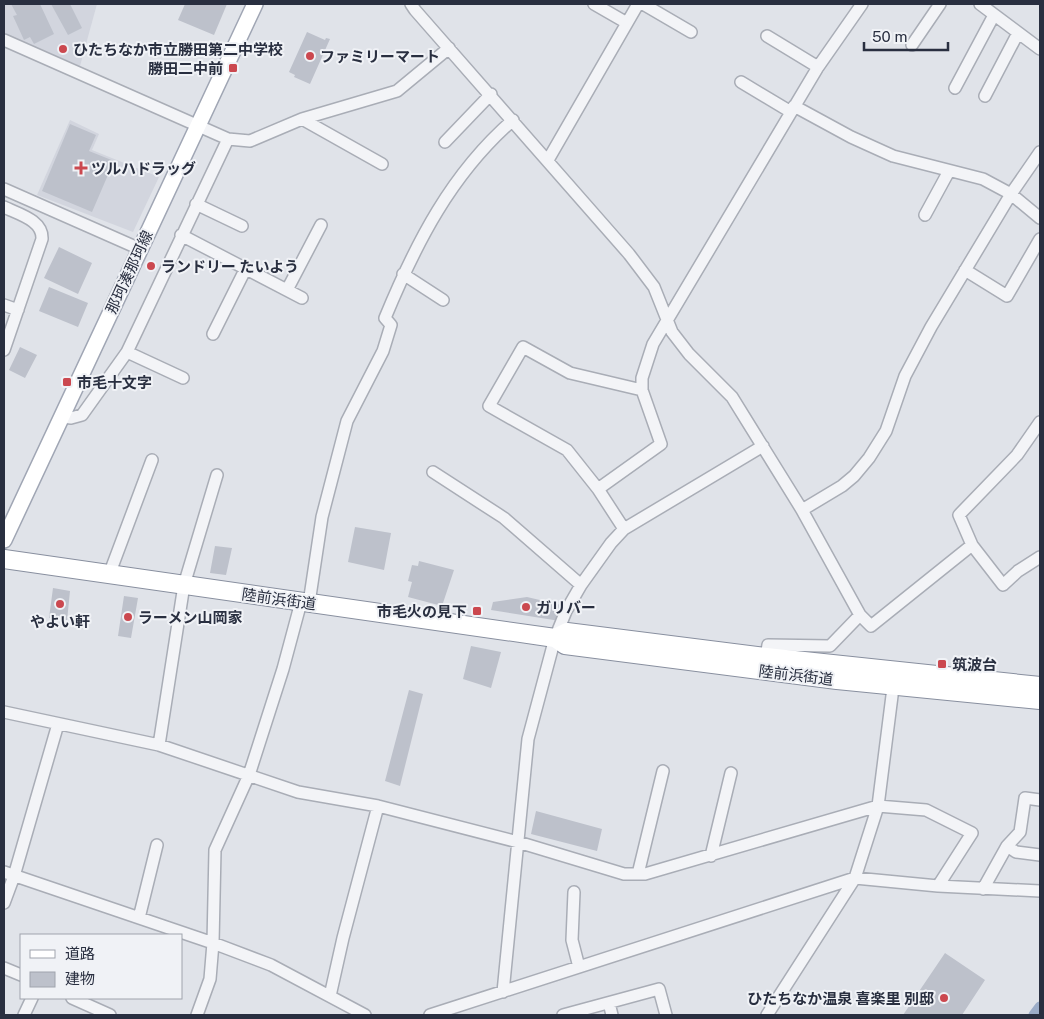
<svg xmlns="http://www.w3.org/2000/svg" width="1044" height="1019" viewBox="0 0 1044 1019" font-family="'Public Sans','Noto Sans JP',sans-serif">
<rect width="100%" height="100%" fill="#e0e3e9"/>
<!-- built -->
<path fill="#d2d5de" d="M4,4H97L80,66L4,33Z
M70,120L99,134L92,150L159,177L133,232L37,195Z"/>
<g fill="none" stroke-linecap="round" stroke-linejoin="round">
<!-- canal -->
<path stroke="#9cadc8" stroke-width="11" d="M1034,1015L1040,1007"/>
</g>
<!-- building -->
<path fill="#bdc1cb" d="M11,4H40L54,34L34,44L30,37L24,40L13,16L17,15Z
M51,4H70L82,28L68,35Z
M185,4H227L214,35L178,20Z
M307,32L325,40L326,38L330,39L310,84L294,77L295,75L289,72Z
M70,124L96,135L89,151L114,161L92,212L42,191Z
M59,247L92,263L78,294L44,278Z
M49,287L88,303L78,327L39,311Z
M20,347L37,355L25,378L9,370Z
M355,527L391,533L384,570L348,562Z
M215,546L232,548L226,575L210,573Z
M419,561L454,570L442,606L408,597L412,582L408,581L412,565L418,566Z
M53,588L70,591L67,621L49,618Z
M124,596L138,598L131,638L118,636Z
M527,597L561,605L560,621L491,610L493,602Z
M471,646L501,652L491,688L463,679Z
M409,690L423,694L400,786L385,781Z
M536,811L602,829L597,851L531,834Z
M945,953L985,980L962,1015H903Z"/>
<g fill="none" stroke-linecap="round" stroke-linejoin="round">
<defs>
<path id="minor" d="M411,4L415,10L629,254L654,287L672,332L689,354L732,397L802,510L860,615L871,626L972,545
M594,4L627,23
M643,4L691,32
M980,4L1040,49
M767,36L818,67
M4,40L228,139L250,141L302,119L397,91L449,48
M912,45L940,4
M741,82L791,112
M955,88L994,15
M985,96L1018,33
M794,106L851,137L893,156L983,179L1011,194L1040,218
M302,119L382,164
M445,142L491,94
M548,160L638,4
M4,189L140,249
M196,204L242,226
M4,207C18,214 43,220 42,239L4,350
M925,215L949,171
M181,235L302,298
M965,270L1007,296L1040,239
M403,274L443,300
M287,290L321,225
M4,305L18,310
M213,334L246,268
M127,352L183,378
M62,417L71,418L82,415L127,352L228,139
M1040,422L1017,455L959,515L972,545L1003,585L1018,571L1040,557
M433,472L504,518L581,585
M598,489L661,444L642,390V378L653,344L818,67L862,4
M802,510L842,486L854,476L869,458L886,431L905,376L931,327L1011,194L1040,152
M624,529L598,489L567,450L489,406L523,347L570,373L642,390
M109,575L152,460
M309,603L322,517L347,421L383,351L391,325L385,318C416,243 451,174 513,120
M766,657L768,645L830,646L860,615
M4,712L159,745L298,792L378,806L518,842L624,874H645L878,806L926,810L972,833L938,886
M159,745L184,585L217,475
M1007,846L1016,852L1040,855
M711,856L731,773
M4,872L213,943L271,965L365,1015
M638,874L663,771
M983,889L1007,846L1020,832L1025,798L1040,800
M574,892L572,940L579,967
M4,903L14,876L58,724
M139,918L157,845
M4,968L21,975
M503,992L528,739L555,638L566,611L581,585L611,543L624,529L763,446
M330,996L343,938L378,806
M72,998L110,1015
M609,1003L612,1015
M24,1015L32,998
M197,1015L210,979L213,943L215,850L249,775L283,669L301,602
M430,1015L855,878L938,886L1040,891
M563,1015L659,989L666,1015
M767,1015L855,878L878,806L894,680"/>
<path id="major" d="M4,540L255,4"/>
<path id="highway" d="M4,559L555,638L565,645L837,680L1040,700
M555,638L567,632L766,657L1040,686"/>
</defs>
<!-- minor casing -->
<use href="#minor" stroke="#a9adb6" stroke-width="14"/>
<!-- major casing -->
<use href="#major" stroke="#a0a6b4" stroke-width="18"/>
<!-- highway casing -->
<use href="#highway" stroke="#888f9f" stroke-width="20"/>
<!-- minor -->
<use href="#minor" stroke="#f3f4f7" stroke-width="11"/>
<!-- major -->
<use href="#major" stroke="#fff" stroke-width="15"/>
<!-- highway -->
<use href="#highway" stroke="#fff" stroke-width="18"/>
</g>
<!-- markers -->
<g fill="#cb484f" stroke="#f0f2f6" stroke-width="2">
<circle cx="63" cy="49" r="5"/>
<circle cx="310" cy="56" r="5"/>
<rect x="228" y="63" width="10" height="10" rx="2.5"/>
<path d="M78.5 160.5h5v5h5v5h-5v5h-5v-5h-5v-5h5z"/>
<circle cx="151" cy="266" r="5"/>
<rect x="62" y="377" width="10" height="10" rx="2.5"/>
<circle cx="60" cy="604" r="5"/>
<circle cx="526" cy="607" r="5"/>
<rect x="472" y="606" width="10" height="10" rx="2.5"/>
<circle cx="128" cy="617" r="5"/>
<rect x="937" y="659" width="10" height="10" rx="2.5"/>
<circle cx="944" cy="998" r="5"/>
</g>
<g text-anchor="middle" dominant-baseline="central" stroke-width="4" stroke-linejoin="round" paint-order="stroke">
<!-- poi labels -->
<g font-size="15" font-weight="bold" fill="#292f40" stroke="#f0f2f6" text-anchor="start">
<text x="73" y="49">ひたちなか市立勝田第二中学校</text>
<text x="320" y="56">ファミリーマート</text>
<text x="223" y="68" text-anchor="end">勝田二中前</text>
<text x="91" y="168">ツルハドラッグ</text>
<text x="161" y="266">ランドリー たいよう</text>
<text x="77" y="382">市毛十文字</text>
<text x="536" y="607">ガリバー</text>
<text x="467" y="611" text-anchor="end">市毛火の見下</text>
<text x="138" y="617">ラーメン山岡家</text>
<text x="60" y="621" text-anchor="middle">やよい軒</text>
<text x="952" y="664">筑波台</text>
<text x="934" y="998" text-anchor="end">ひたちなか温泉 喜楽里 別邸</text>
</g>
<!-- street labels -->
<g font-size="15" fill="#292f40" stroke="#f0f2f6">
<text transform="translate(129 272) rotate(-65)">那珂湊那珂線</text>
<text transform="translate(279 599) rotate(8)">陸前浜街道</text>
<text transform="translate(796 675) rotate(7)">陸前浜街道</text>
</g>
</g>
<!-- border -->
<rect width="1044" height="1019" fill="none" stroke="#292f40" stroke-width="10"/>
<!-- legend -->
<rect x="20" y="934" width="162" height="65" fill="#f0f2f6" stroke="#a0a4ad"/>
<rect x="30" y="950" width="25" height="8" fill="#ffffff" stroke="#a0a4ad"/>
<text x="65" y="959" font-size="15" fill="#292f40">道路</text>
<rect x="30" y="972" width="25" height="15" fill="#bdc1cb" stroke="#a0a4ad"/>
<text x="65" y="984" font-size="15" fill="#292f40">建物</text>
<!-- scale -->
<path d="M864 42v8h84v-8" fill="none" stroke="#292f40" stroke-width="2.5"/>
<text x="872" y="42" font-size="15" fill="#292f40" stroke="#f0f2f6" stroke-width="4" paint-order="stroke">50 m</text>
</svg>
